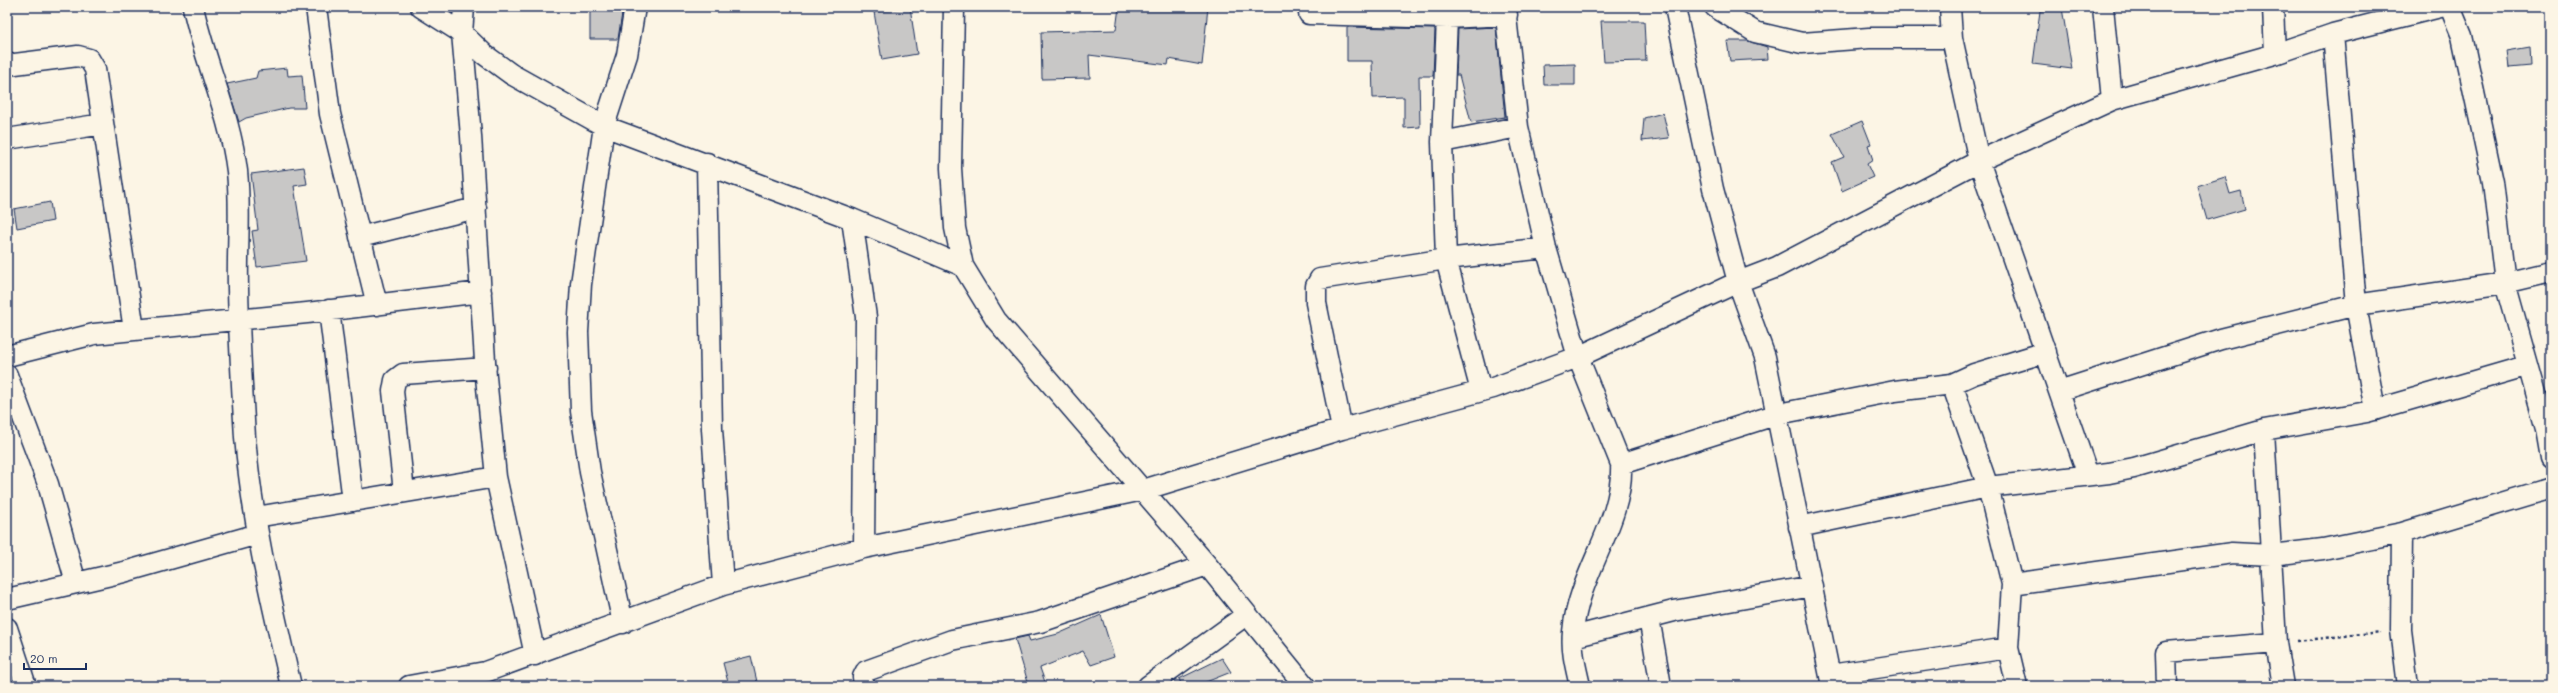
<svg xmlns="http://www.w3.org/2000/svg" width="2558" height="693" viewBox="0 0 2558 693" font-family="Mali,sans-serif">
<rect width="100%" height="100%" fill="#fcf5e5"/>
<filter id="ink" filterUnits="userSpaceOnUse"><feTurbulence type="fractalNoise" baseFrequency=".025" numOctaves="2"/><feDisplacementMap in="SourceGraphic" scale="8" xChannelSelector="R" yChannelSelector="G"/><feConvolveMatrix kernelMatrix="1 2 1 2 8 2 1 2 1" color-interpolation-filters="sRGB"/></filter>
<g filter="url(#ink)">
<!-- building -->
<path fill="#c8c7c6" stroke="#1b2f5e" d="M590,7H623L618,39H590Z
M910,7L917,54L882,60L874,12Z
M1119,7H1208L1202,65L1169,59L1168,65L1089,55L1090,78L1042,79L1041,32L1116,30Z
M2062,8L2072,69L2033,64L2040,11Z
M1601,21H1644L1646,61L1604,62Z
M1347,27L1435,29L1433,76H1419L1420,127L1404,128V97L1373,98L1372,61H1347Z
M1496,27L1505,117L1471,122L1459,75H1456L1458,29Z
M1727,41H1748L1767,47L1768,59L1730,61Z
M2530,47L2531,66L2509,68L2507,51Z
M1575,64V85H1544L1543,65Z
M287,68L288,76L302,75L305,108H289L246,118L239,122L227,84L256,78L258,71Z
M1663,113L1669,138L1642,141L1644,118Z
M1862,121L1871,144L1868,145L1873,160L1867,164L1873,177L1842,191L1832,162L1844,157L1832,134Z
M304,167L307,184L294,186L306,261L257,267L252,231L258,230L251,174Z
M2225,177L2230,194L2241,191L2245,209L2207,220L2197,186Z
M50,202L53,221L17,228L14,209Z
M1101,615L1114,657L1091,665L1083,651L1040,668L1045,682L1029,686L1015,639L1028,636L1030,641L1058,634Z
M751,656L758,686H729L723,663Z
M1222,658L1231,672L1196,686H1182L1179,679Z"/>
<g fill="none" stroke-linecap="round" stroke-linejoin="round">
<defs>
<path id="minor" d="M193,7C205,63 230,114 237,171C241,210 237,249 238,288C239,338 242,388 245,437C252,521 272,604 291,686
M316,7L330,114L377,305
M421,7L462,33L485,55L511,74L604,126L852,219L963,266
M464,7L462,33L471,136L486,377L496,477L535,655
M954,7L951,168L955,228L963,266L996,320L1207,565L1305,686
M1505,7L1518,127L1546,248L1578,357L1621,464C1624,523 1578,573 1573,632C1571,651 1576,668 1580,686
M1675,7L1713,189L1738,282L1765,357L1832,686
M1715,7L1755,32L1802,43L1869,38H1952
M1950,7L1952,38L1979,161L2088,475
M2103,7L2112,100
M2273,7L2275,54
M2450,7L2462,36L2493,182L2505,283L2546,429L2551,458
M1309,14L1447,18L1507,15
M1447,18L1442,142L1446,259L1481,391
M2333,34L2356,305L2375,410
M7,65L78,56L89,59L95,69L134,330
M7,139L103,124
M1442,142L1518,127
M707,163L712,429L723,585
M852,219L866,317L864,548
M360,237L476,208
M329,310L353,501
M7,356L94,334L307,313L481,292
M7,375L48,484L76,583
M1952,384L1988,487L2012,584L2008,648L2017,686
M2059,391L2221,339L2356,305L2505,283L2551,272
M1342,429L1316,303V286L1320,279L1446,259L1546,248
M2264,430L2276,643L2283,686
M1621,464L1778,414L1895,391L1952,384L1974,374L2046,352
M404,492L393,391L395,380L403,374L486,368
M256,517L496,477
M1799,527L1988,487L2109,473L2134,468L2264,430L2367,412L2526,366
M2402,533L2401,630L2408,686
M2012,584L2232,553L2271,555L2323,549L2402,533L2551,488
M7,599L124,572L258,534
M1649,618L1661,686
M623,623L590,472L581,411L578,332L581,284L604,126L627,55L635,7
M7,628L26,686
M1573,637L1674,611L1812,586
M1830,675L2008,648
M409,686L485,672L723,585L864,548L1143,490L1342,429L1493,388L1578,357L1738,282L1777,267L1979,161L2112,100L2275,54L2333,34L2440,7
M864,686L863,677L866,671L952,640L1040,622L1207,565
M1148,686L1246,615
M2167,686L2166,652L2276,643"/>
</defs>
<!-- minor casing -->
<use href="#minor" stroke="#1b2f5e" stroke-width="23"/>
<!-- path -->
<path stroke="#1b2f5e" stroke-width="2.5" stroke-dasharray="3 3" stroke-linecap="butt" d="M2297,641L2381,632"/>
<!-- minor -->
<use href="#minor" stroke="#fcf5e5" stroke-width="20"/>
</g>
</g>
<!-- margin -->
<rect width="2558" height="693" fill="none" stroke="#fcf5e5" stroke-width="24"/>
<rect x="12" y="12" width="2534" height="669" fill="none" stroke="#1b2f5e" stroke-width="1.5" filter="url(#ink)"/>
<!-- scale -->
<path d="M24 663v6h62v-6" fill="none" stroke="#1b2f5e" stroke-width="2"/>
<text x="30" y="663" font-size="12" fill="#1b2f5e" stroke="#fcf5e5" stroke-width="3" paint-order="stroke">20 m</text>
</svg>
